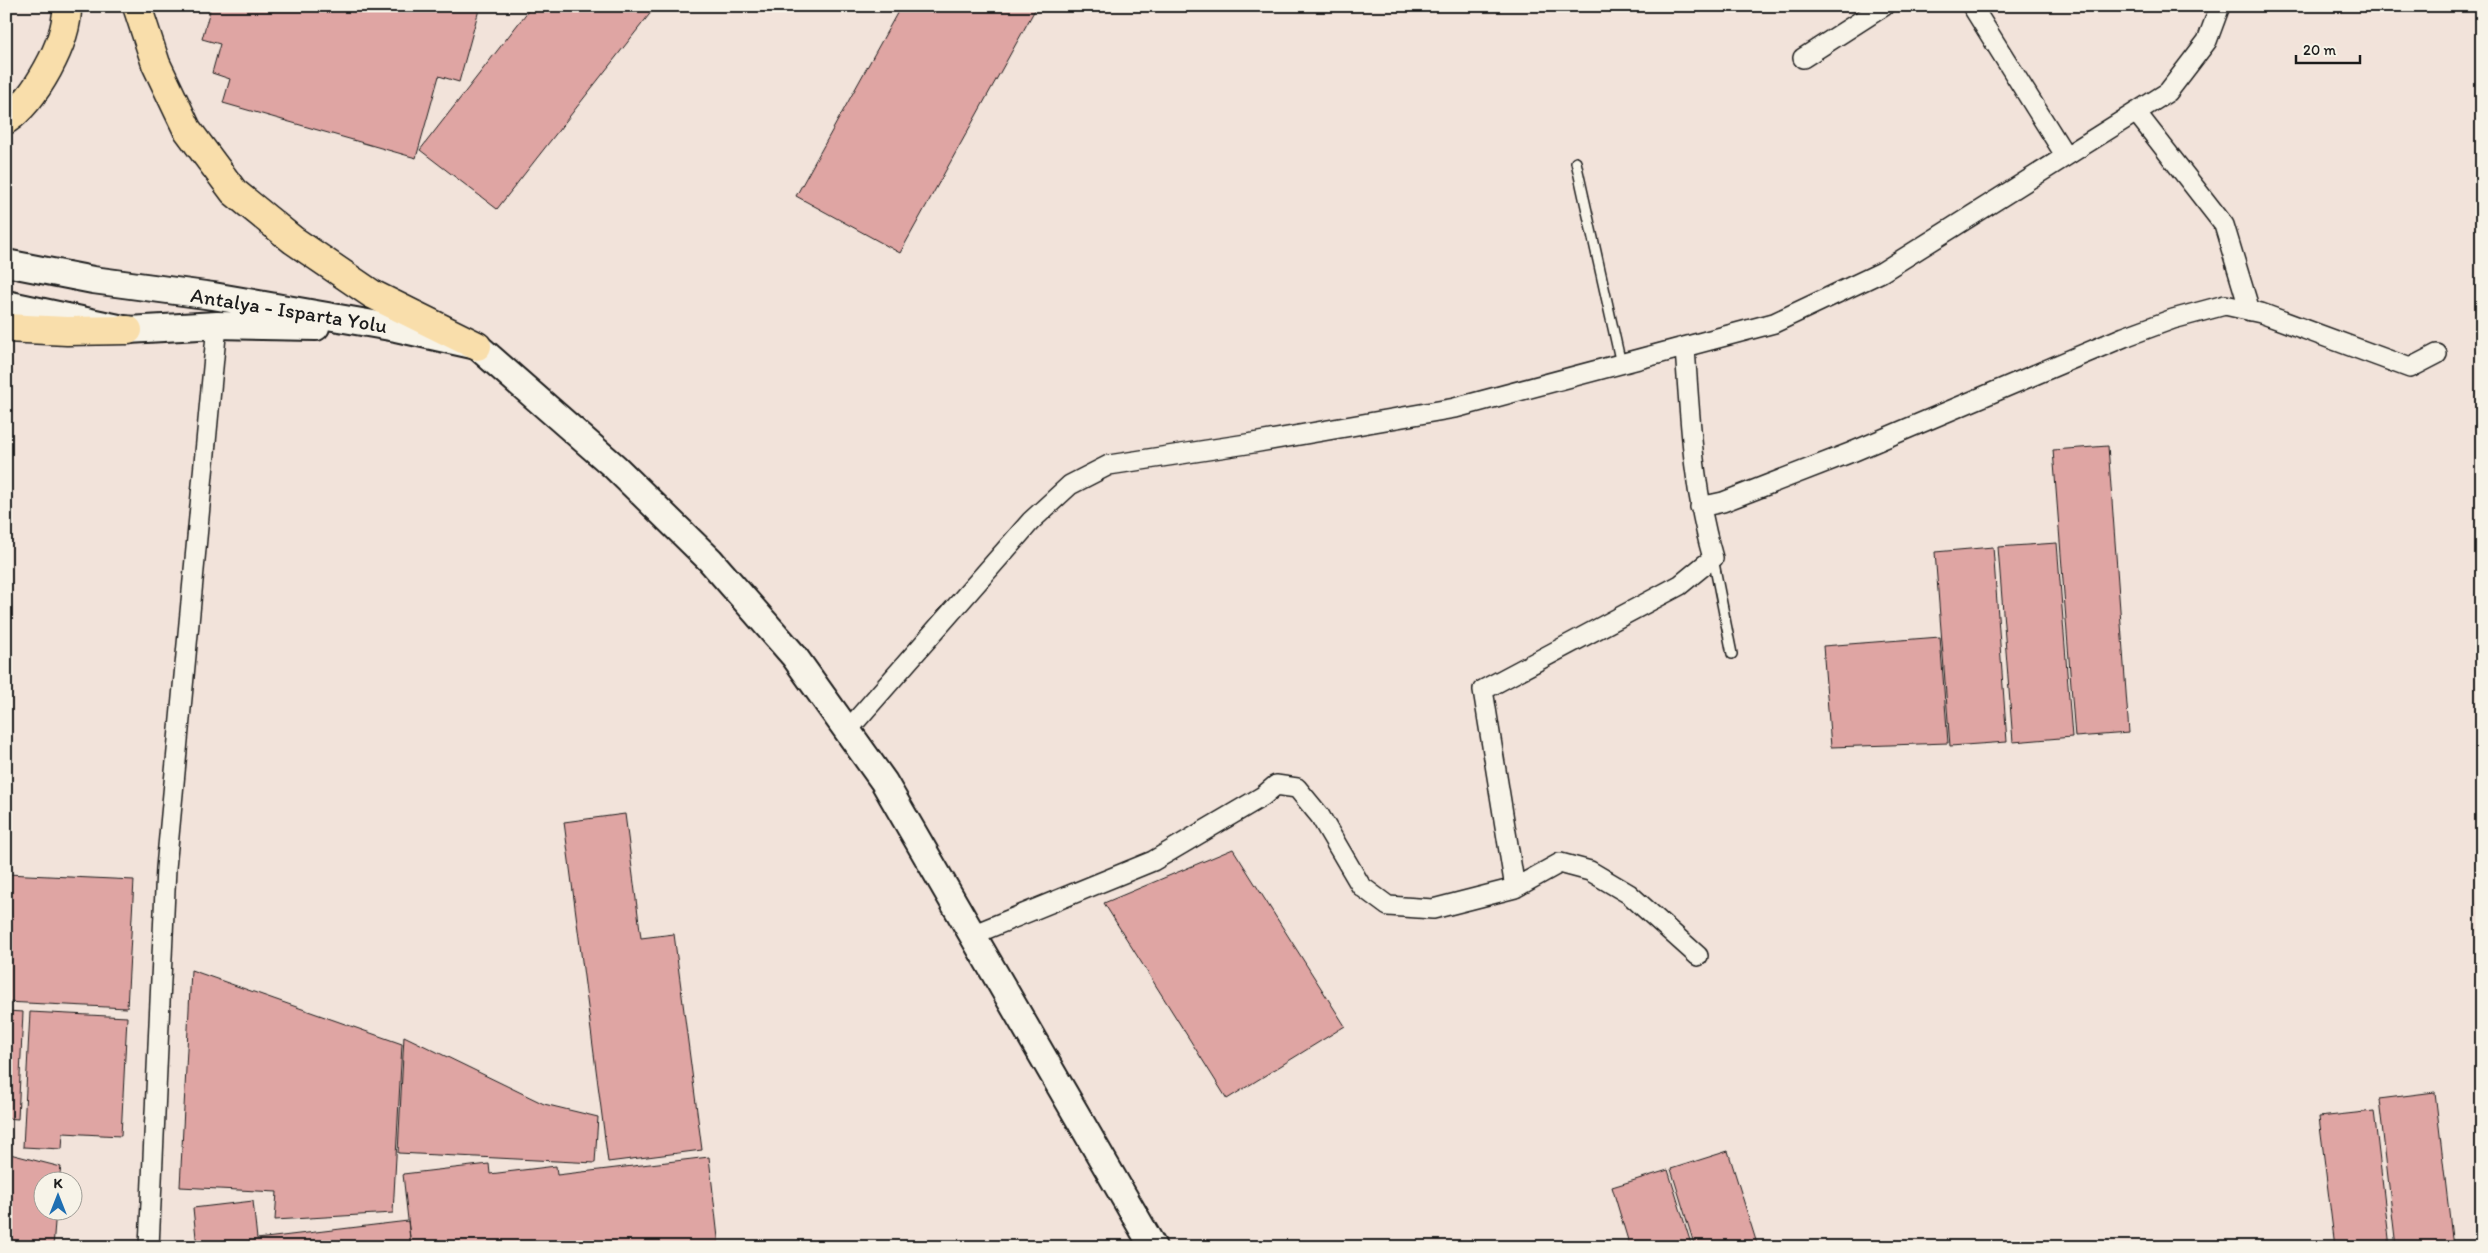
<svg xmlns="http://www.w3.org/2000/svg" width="2488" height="1253" viewBox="0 0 2488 1253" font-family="Itim,sans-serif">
<rect width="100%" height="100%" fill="#f2e3da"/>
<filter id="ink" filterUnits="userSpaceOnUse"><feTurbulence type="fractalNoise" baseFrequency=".02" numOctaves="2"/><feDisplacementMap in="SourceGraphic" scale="10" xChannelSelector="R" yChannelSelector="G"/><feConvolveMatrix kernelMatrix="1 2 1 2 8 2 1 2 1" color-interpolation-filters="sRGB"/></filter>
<g filter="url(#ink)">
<!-- building -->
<path fill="#dfa5a3" stroke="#1c1c1c" d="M196,6H480L459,82L439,76L416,158L223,103L230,79L212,73L220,44L202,39L210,10Z
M532,6H656L497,209L420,150Z
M901,6H1037L900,253L796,196Z
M2108,446L2129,733L2075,737L2053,450Z
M2057,543L2072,737L2013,742L1998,547Z
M1993,547L2007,742L1950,746L1935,552Z
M1940,637L1948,743L1831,747L1823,646Z
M625,814L641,938L674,934L702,1150L608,1162L564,822Z
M1233,849L1345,1026L1227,1099L1104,903Z
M6,874L134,880L127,1008L6,1002Z
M191,970L402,1044L393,1213L275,1220L277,1192L180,1187Z
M6,1011L23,1012L18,1119L6,1118Z
M30,1012L127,1017L121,1136L63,1133L62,1149L23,1147Z
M404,1036L544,1104L598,1117L595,1163L398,1153Z
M2435,1092L2453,1247H2396L2379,1099Z
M2374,1111L2390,1247H2335L2319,1117Z
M1728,1151L1758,1247H1695L1671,1169Z
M6,1153L61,1167L59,1180H42V1210H56L53,1247H6Z
M709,1157L719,1247H411L403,1174L489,1164L490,1174L556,1166L557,1175Z
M1668,1170L1692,1247H1630L1612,1187Z
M253,1201L257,1239L408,1221L411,1247H197L193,1208Z"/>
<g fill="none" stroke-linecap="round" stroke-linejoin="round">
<defs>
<path id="lane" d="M1576,162L1621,364
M1713,558L1732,654"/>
<path id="street" d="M1972,6L2065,155
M1803,58L1884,6
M2136,112L2224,225L2250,311
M1700,507L1723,502L1852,452L2124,337L2173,319L2225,305L2261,313L2410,368L2437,354
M847,731L1031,521L1070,485L1109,465L1253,443L1455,408L1774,323L1882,272L2168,92L2207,41L2220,6
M1515,888L1483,690L1680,585L1713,558C1693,489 1690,419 1685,348
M972,935L1153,861L1263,796L1276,785L1297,788L1320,816L1361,886L1388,906L1433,909L1515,888L1560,863L1590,871L1629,894L1698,956
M149,1247L166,868L217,325"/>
<path id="secondary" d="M6,263L93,280L213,296L396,328L477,346L615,467L710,560L794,656L884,782L1153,1247
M6,304L128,330L217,325L316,327"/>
<path id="highway" d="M137,6L156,64L187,129L234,192L293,240L372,294L477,346
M6,120C35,100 68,42 67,6
M6,328L67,331L128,330"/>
</defs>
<!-- lane casing -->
<use href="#lane" stroke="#1c1c1c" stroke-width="12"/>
<!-- street casing -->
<use href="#street" stroke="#1c1c1c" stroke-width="22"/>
<!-- secondary casing -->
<use href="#secondary" stroke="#1c1c1c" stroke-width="30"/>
<!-- highway casing -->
<use href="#highway" stroke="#1c1c1c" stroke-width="31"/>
<!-- lane -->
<use href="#lane" stroke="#f7f3e8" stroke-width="9"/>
<!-- street -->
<use href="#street" stroke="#f7f3e8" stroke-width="19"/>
<!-- secondary -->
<use href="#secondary" stroke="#f7f3e8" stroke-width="26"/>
<!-- highway -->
<use href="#highway" stroke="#f9deab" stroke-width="28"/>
</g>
</g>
<g text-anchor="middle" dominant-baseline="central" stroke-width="4" stroke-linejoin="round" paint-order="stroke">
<!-- street labels -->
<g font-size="21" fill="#1c1c1c" stroke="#f7f3e8">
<text transform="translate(289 310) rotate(9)">Antalya - Isparta Yolu</text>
</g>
</g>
<!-- margin -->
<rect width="2488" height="1253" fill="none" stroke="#f7f3e8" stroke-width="25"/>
<rect x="12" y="12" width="2463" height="1228" fill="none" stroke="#1c1c1c" stroke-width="2" filter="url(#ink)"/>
<!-- north arrow -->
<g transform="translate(58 1196)"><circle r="24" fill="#f7f3e8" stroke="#9f9d96"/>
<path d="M0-4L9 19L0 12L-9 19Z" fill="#1f6fb2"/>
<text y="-8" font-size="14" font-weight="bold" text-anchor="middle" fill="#1c1c1c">K</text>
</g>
<!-- scale -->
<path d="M2296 55v8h64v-8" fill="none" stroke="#1c1c1c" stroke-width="2.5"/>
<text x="2303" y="55" font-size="15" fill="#1c1c1c" stroke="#f7f3e8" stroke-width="4" paint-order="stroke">20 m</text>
</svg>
